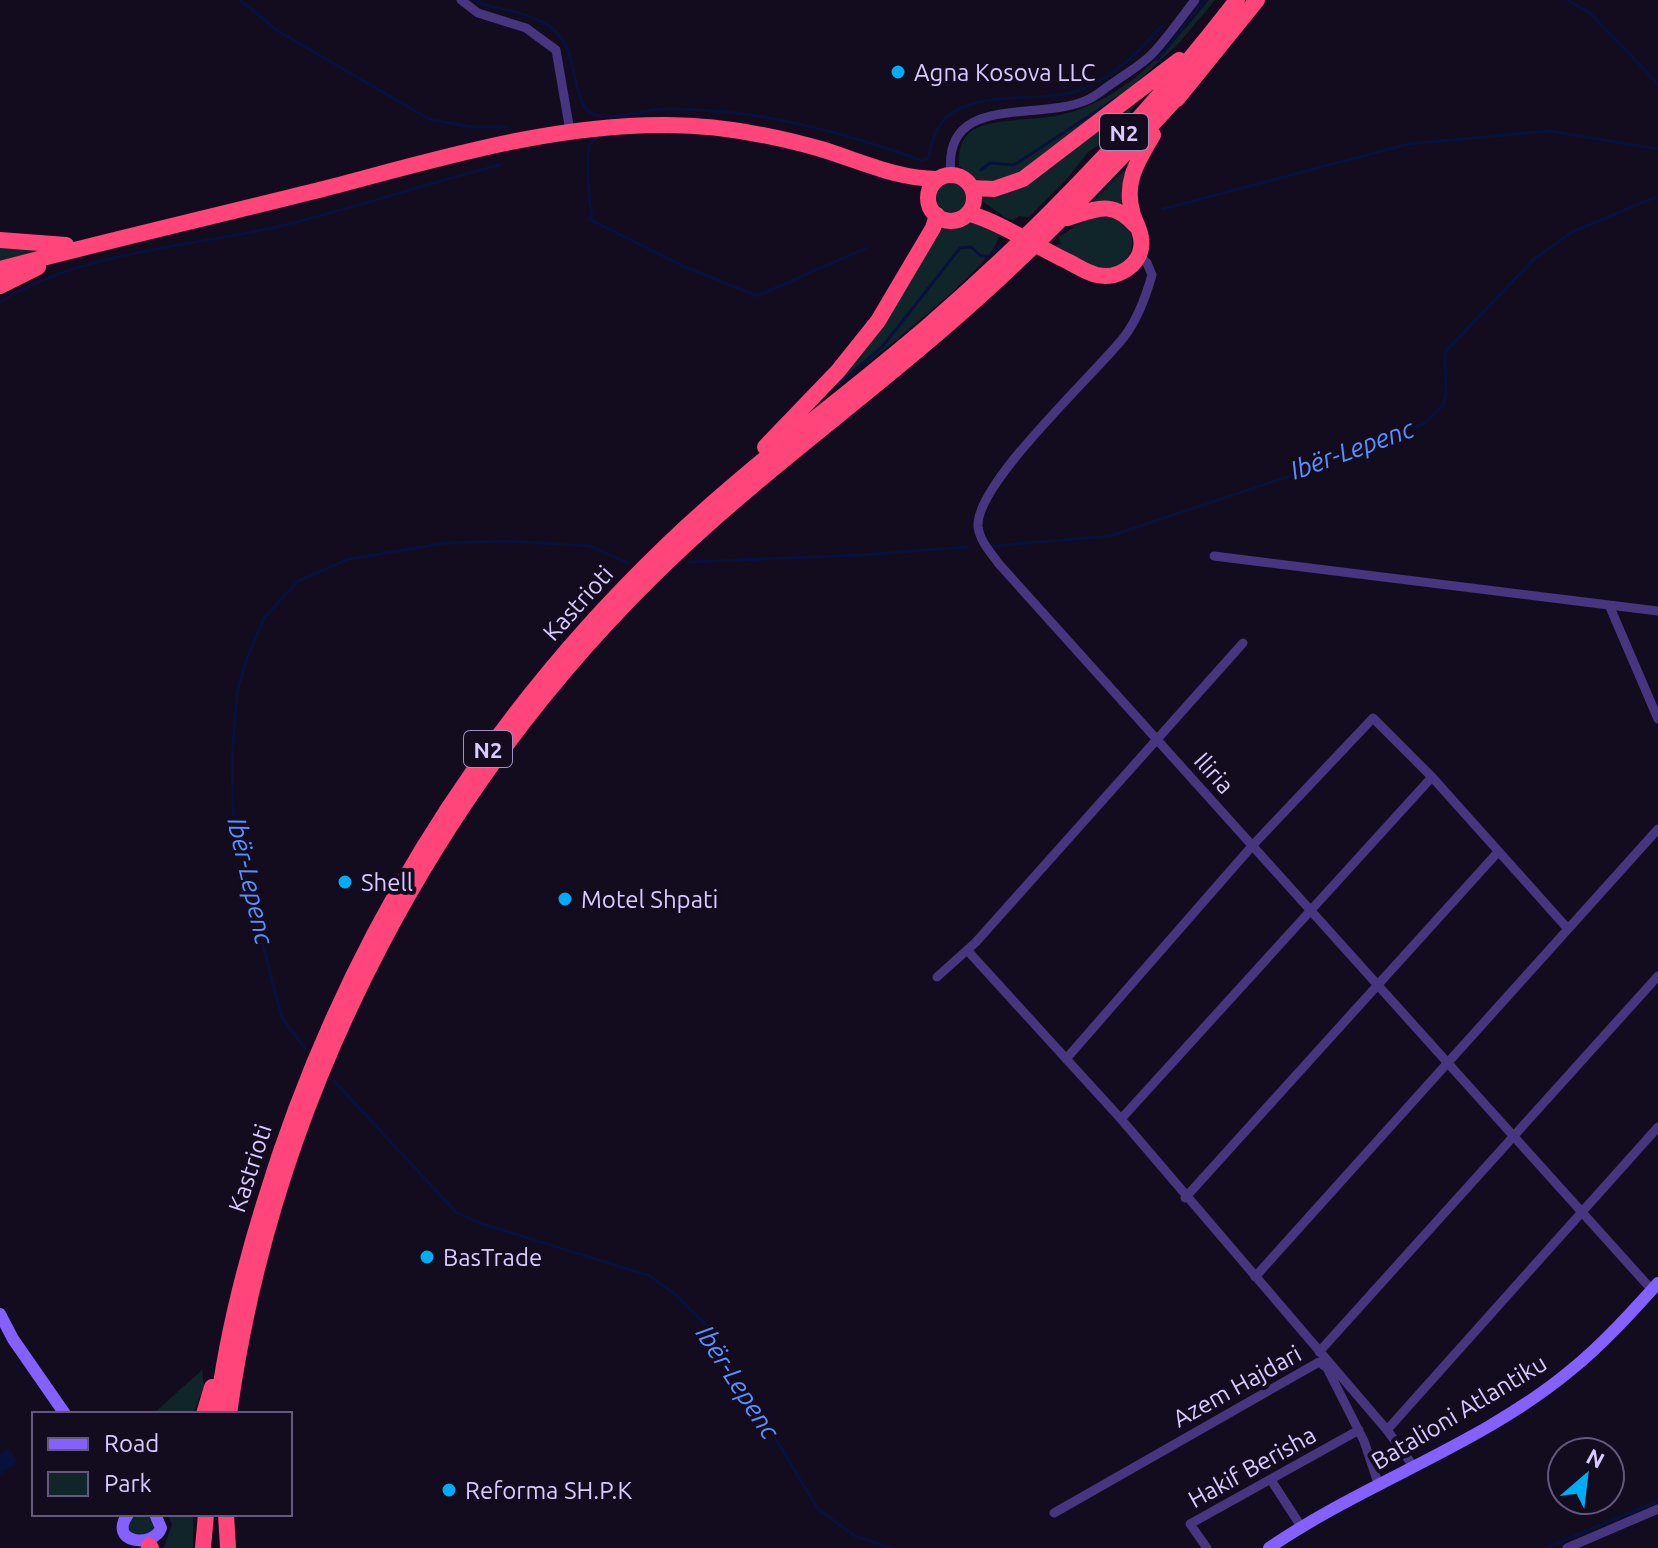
<svg xmlns="http://www.w3.org/2000/svg" width="1658" height="1548" viewBox="0 0 1658 1548" font-family="Ubuntu,sans-serif">
<rect width="100%" height="100%" fill="#130c1f"/>
<!-- green -->
<path fill="#0f2529" d="M1209,0H1215L1180,42L1122,96L1022,171C998,182 978,189 959,165C958,149 963,132 981,126C1002,119 1037,120 1060,115C1124,101 1170,48 1209,0Z
M1153,85L1106,140L1088,152L1066,180L1029,217L1018,216L1014,220L1007,219L981,200L1010,191Z
M1127,168L1125,207L1091,204L1122,172Z
M937 198a15 15 0 1 1 30 0a15 15 0 1 1-30 0Z
M1101,216C1145,217 1140,273 1100,268C1085,267 1068,254 1055,246L1061,244L1058,237L1085,221Z
M971,220L1005,237H998C999,265 835,388 805,410L945,226L958,225Z
M0,244L55,248L0,265Z
M202,1370L204,1386L193,1414H153Z
M134,1514L151,1515L156,1528L135,1542L126,1524Z
M167,1514H193V1548H164L172,1524Z"/>
<!-- water -->
<path fill="#08113c" d="M8,1448L18,1461L0,1475V1454Z"/>
<g fill="none" stroke-linecap="round" stroke-linejoin="round">
<!-- stream -->
<path stroke="#08113c" stroke-width="3" d="M240,0L278,31L429,119L471,127H508
M475,0L482,4C507,11 541,14 559,35C578,57 572,108 595,115C616,121 641,110 662,109C674,108 686,109 698,110C773,113 852,135 923,161L929,157C937,77 1029,108 1081,90C1114,78 1140,50 1163,25
M1567,0L1590,13L1658,84
M1157,60L1205,0
M606,136L597,137L589,145C587,158 588,204 592,214L589,219L683,266L757,296L866,248
M981,170L990,163L1014,165L1118,97
M1163,209L1408,144L1549,131L1658,149
M0,302C82,251 189,247 281,226C354,208 426,184 499,165
M843,381L883,346L960,248L971,247L981,256H989L1000,246
M991,546L1110,536L1290,476L1423,424L1443,406L1446,394L1445,352L1534,259L1572,232L1658,196
M689,562L860,555L967,547
M305,1048L282,1018L246,881L233,810L232,758L237,693L247,658L264,618L298,581L349,559L446,543L508,541L590,546L628,563
M334,1081L456,1212L480,1223L650,1276L676,1295L703,1322L719,1345L818,1509L855,1536L891,1548
M1546,1548L1658,1501"/>
<!-- street -->
<path stroke="#47367f" stroke-width="9" d="M461,0L478,13L526,28L556,50L570,131
M951,174C942,92 1038,122 1087,100C1096,96 1105,88 1113,83C1126,73 1142,65 1153,53C1168,37 1181,18 1195,0
M1139,256L1147,263L1152,275C1146,296 1137,320 1124,337C1094,375 976,483 978,526C979,540 991,553 999,564L1652,1290
M1214,556L1609,605L1658,719
M1609,605L1658,611
M967,950L1121,1119L1387,1430L1414,1467
M937,977L976,942L1243,643
M1066,1059L1252,846L1373,718L1432,777L1568,929
M1121,1119L1432,777
M1185,1198L1498,852
M1255,1277L1658,829
M1319,1352L1658,976
M1387,1430L1658,1127
M1271,1480L1302,1528
M1054,1513L1319,1362L1327,1368L1364,1441L1379,1486
M1207,1548L1190,1524L1359,1430
M1567,1548L1658,1509"/>
<!-- secondary -->
<path stroke="#8461ff" stroke-width="12" d="M0,1314L13,1339L65,1414
M128,1514C107,1544 154,1548 161,1528L155,1514
M1269,1548C1365,1482 1481,1445 1571,1370C1602,1345 1631,1313 1658,1283"/>
<!-- highway -->
<path stroke="#ff4579" stroke-width="16" d="M1177,99L1257,0
M928 198a23 23 0 1 1 46 0a23 23 0 1 1-46 0Z
M972,188L994,189L1023,179L1179,60
M968,213C1004,224 1035,246 1069,262C1077,266 1087,273 1097,275C1119,280 1145,263 1141,238C1140,230 1136,223 1133,215C1123,183 1137,162 1153,135
M1067,218C1097,209 1112,199 1136,226
M0,240L66,245
M0,269C107,241 215,216 323,189C435,160 550,124 667,125C719,125 771,135 821,149C860,161 897,179 938,179
M0,286L38,267
M765,447L838,371L878,321L933,228L937,215
M204,1414L212,1387
M217,1414C225,1343 243,1272 264,1204C340,953 478,726 667,545C749,466 842,400 928,326C1041,228 1146,118 1237,0
M229,1414C274,1088 440,775 680,550C762,473 852,407 937,334C1025,259 1105,177 1182,92
M226,1514L228,1548
M149,1546L151,1548
M203,1548L206,1514"/>
</g>
<!-- markers -->
<g fill="#00acf5" stroke="#130c1f" stroke-width="3">
<circle cx="898" cy="72" r="8"/>
<circle cx="345" cy="882" r="8"/>
<circle cx="565" cy="899" r="8"/>
<circle cx="427" cy="1257" r="8"/>
<circle cx="449" cy="1490" r="8"/>
</g>
<g text-anchor="middle" dominant-baseline="central" stroke-width="8" stroke-linejoin="round" paint-order="stroke">
<!-- shield labels -->
<g fill="#130c1f" stroke="#9e91bc" stroke-width="2">
<rect x="1100" y="114" width="48" height="36" rx="6"/>
<rect x="464" y="731" width="48" height="36" rx="6"/>
</g>
<g font-size="22" font-weight="bold" fill="#dacaff">
<text x="1124" y="132">N2</text>
<text x="488" y="749">N2</text>
</g>
<!-- poi labels -->
<g font-size="24" fill="#dacaff" stroke="#130c1f" text-anchor="start">
<text x="914" y="72">Agna Kosova LLC</text>
<text x="361" y="882">Shell</text>
<text x="581" y="899">Motel Shpati</text>
<text x="443" y="1257">BasTrade</text>
<text x="465" y="1490">Reforma SH.P.K</text>
</g>
<!-- street labels -->
<g font-size="24" fill="#dacaff" stroke="#130c1f">
<text transform="translate(578 603) rotate(-48)">Kastrioti</text>
<text transform="translate(1214 773) rotate(48)">Iliria</text>
<text transform="translate(250 1168) rotate(-72)">Kastrioti</text>
<text transform="translate(1237 1386) rotate(-29)">Azem Hajdari</text>
<text transform="translate(1459 1412) rotate(-31)">Batalioni Atlantiku</text>
<text transform="translate(1252 1467) rotate(-29)">Hakif Berisha</text>
</g>
<!-- water labels -->
<g font-size="26" font-style="italic" fill="#5891ff" stroke="#130c1f">
<text transform="translate(1352 449) rotate(-20)">Ibër-Lepenc</text>
<text transform="translate(251 881) rotate(77)">Ibër-Lepenc</text>
<text transform="translate(738 1382) rotate(57)">Ibër-Lepenc</text>
</g>
</g>
<!-- legend -->
<rect x="32" y="1412" width="260" height="104" fill="#130c1f" stroke="#635879" stroke-width="2"/>
<rect x="48" y="1438" width="40" height="12" fill="#8461ff" stroke="#635879" stroke-width="2"/>
<text x="104" y="1452" font-size="24" fill="#dacaff">Road</text>
<rect x="48" y="1472" width="40" height="24" fill="#0f2529" stroke="#635879" stroke-width="2"/>
<text x="104" y="1492" font-size="24" fill="#dacaff">Park</text>
<!-- north arrow -->
<g transform="translate(1586 1476) rotate(28)"><circle r="38" fill="#130c1f" stroke="#635879" stroke-width="2"/>
<path d="M0-6L14 30L0 20L-14 30Z" fill="#00acf5"/>
<text y="-12" font-size="22" font-weight="bold" text-anchor="middle" fill="#dacaff">N</text>
</g>
</svg>
